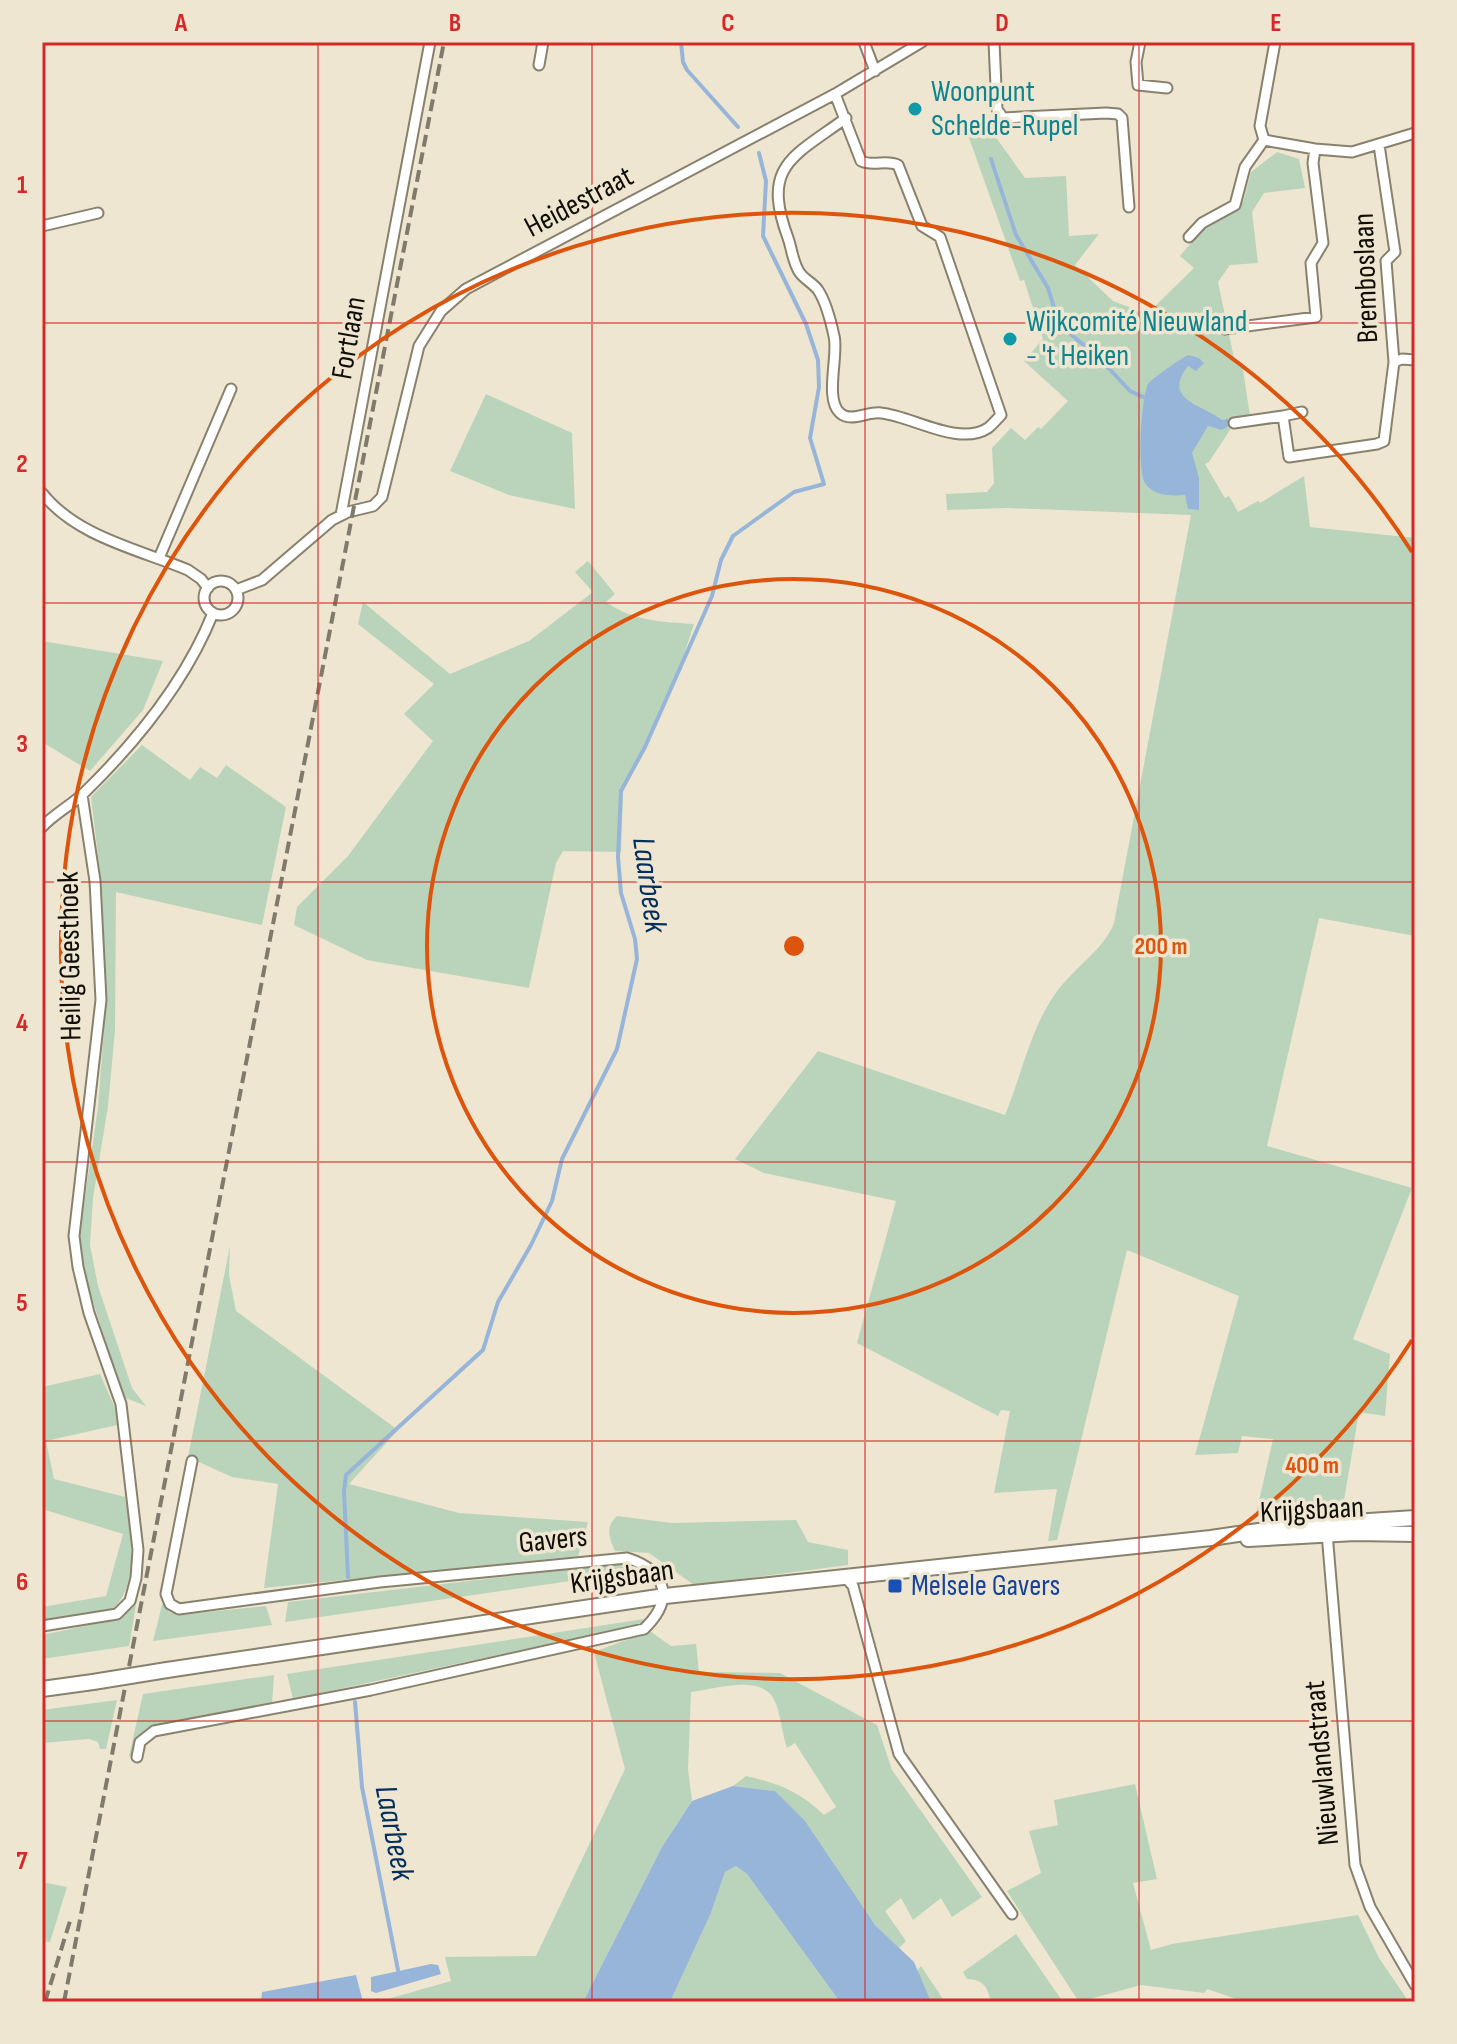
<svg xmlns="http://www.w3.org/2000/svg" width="1457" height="2044" viewBox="0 0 1457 2044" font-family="'Sofia Sans Condensed',sans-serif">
<rect width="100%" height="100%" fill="#eee6d0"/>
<!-- green -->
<path fill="#bad4bb" d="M985,122L1025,178L1066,176L1069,236L1099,234L1075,265L1113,301L1147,314L1194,268L1180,256L1206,225L1234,211L1244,199L1251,172L1277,152L1299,159L1305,188L1264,193L1252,212L1258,263L1230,265L1218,282L1235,363H1242L1250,416L1237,419L1209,462L1205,464L1225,498L1229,496L1238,512L1258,501L1260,503L1304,476L1310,527L1415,538V936L1319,918L1267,1146L1412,1188L1353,1339L1390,1354L1385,1416L1359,1412L1343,1506L1256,1514L1273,1439L1242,1436L1238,1453L1195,1455L1239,1296L1127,1250L1057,1540L1048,1541L1057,1489L994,1493L1010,1411L1001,1410L998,1416L857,1343L896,1201L764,1173L735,1159L818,1051L1005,1115C1022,1074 1030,1030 1055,994C1073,968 1103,951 1114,923L1191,515L1007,508L947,510L946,494L987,492L994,483L992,448L1011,428L1025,440L1038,427L1041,429L1068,401L1024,361L1043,339L1024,280L1020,281L968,135Z
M486,394L572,433L575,509L509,495L450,471Z
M588,561L615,594L606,602C633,621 662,622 694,624L674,685L623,788L621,852L563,851L556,863L529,988L367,960L294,925L297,907L348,856L433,741L404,714L434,684L358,624L363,602L450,674L529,641L593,592L575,572Z
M42,641L163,661L143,710L90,771L42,742Z
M142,745L190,780L200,767L217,778L226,765L286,807L262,925L116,892L115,1030L108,1106L93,1198L90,1245L98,1286L132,1388L146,1406L123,1397L85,1276L80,1231L98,1107L106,1004L102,889L91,797Z
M230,1246L229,1275L236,1311L398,1430L349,1484L459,1513L588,1522L578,1556L264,1588L278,1484L232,1477L188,1457Z
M100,1374L115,1408L117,1425L46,1441L54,1479L125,1497C130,1533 141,1579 114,1608L42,1620V1607L106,1596L123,1534L42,1509V1387Z
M617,1516L672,1523L796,1520L808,1542L848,1550V1565L694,1585L649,1553L615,1551C609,1537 605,1527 617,1516Z
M625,1563L638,1567L640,1571L285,1622L288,1602Z
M163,1601L169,1612L179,1615L266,1606L272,1625L153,1641Z
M136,1605L129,1646L42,1659V1635L118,1619Z
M644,1619L642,1624L293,1699L287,1674Z
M650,1631L671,1646L696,1644L699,1672L780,1673L877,1725L892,1770L982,1897L952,1917L941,1898L913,1920L901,1898L885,1911L906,1941L899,1948L875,1925L775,1791L733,1786L746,1776C778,1783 801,1792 824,1815L836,1807L795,1743L787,1748C782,1733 781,1718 776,1704C766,1672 717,1689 691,1692L688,1769L692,1801L662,1847L583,2002H377L451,1981L445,1957L536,1956L625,1769L594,1652Z
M274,1675L272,1704L151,1726C137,1733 137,1742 136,1757L129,1756L143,1694Z
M117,1700L106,1749H100L98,1742L89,1739L42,1743V1710Z
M1135,1784L1157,1879L1133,1883L1151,1950L1172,1944L1358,1915L1379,1958L1409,2002H1245L1207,1989L1204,1993L1141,1985L1079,2002L1007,1891L1041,1873L1029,1831L1058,1825L1054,1800Z
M736,1866L747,1874L840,2002H670L711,1913L725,1872Z
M42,1882L67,1887L50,1942L42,1941Z
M1016,1934L1063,2002H991C987,1986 984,1980 967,1979L963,1972Z
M921,1966L945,2002L929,2000L917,1971Z"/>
<!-- water -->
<path fill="#97b5d9" d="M1188,355L1199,358L1204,363L1196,371L1188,366C1161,400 1204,405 1222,420L1228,419L1230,425L1222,430L1208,426L1192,453L1199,478V510L1188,509L1185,495C1171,496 1153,496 1145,483C1137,470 1141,398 1148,384C1151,379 1182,358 1188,355Z
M733,1786L775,1791L805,1821L875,1925L914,1962L931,2002H840L747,1874L736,1866L725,1872L711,1913L670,2002H583L662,1847L692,1801Z
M431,1964L438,1965L441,1974L376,1993L371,1991V1977Z
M356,1975L363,2002H261L262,1992Z"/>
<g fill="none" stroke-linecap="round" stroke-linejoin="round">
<!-- stream -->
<path stroke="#97b5d9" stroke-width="4" d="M681,42L683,62L687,70L738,127
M991,159L1016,235L1048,288L1056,314L1066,330L1101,360L1130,391L1143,397
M348,1577L344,1491L346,1475L483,1350L498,1302L531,1245L552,1201L562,1159L617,1049L637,959L635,939L621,893L618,857L621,791L645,747L712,596L721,560L733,536L794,492L824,484L810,438L819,387L818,360L806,324L763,236L766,181L759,153
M355,1702L362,1787L398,1970"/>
<defs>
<path id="minor" d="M864,42L875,71
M994,42L997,109L1003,118L1106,113L1118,114L1122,118L1129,207
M1140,42L1136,62L1138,85L1167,88
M539,65L543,42
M835,94L861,161C873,167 886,159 898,165L922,226L940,237L1001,415C997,419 992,425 988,428C959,447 912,416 881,413C868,411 851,423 840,413C824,399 839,354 834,336C831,322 826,302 818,290C813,283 805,280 800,273C793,264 792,249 788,238C761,165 793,157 846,118
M1264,140L1315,149L1352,152L1415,133
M1379,145L1395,252L1386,261L1394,362
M42,226L98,213
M1189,237L1202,223L1235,205L1245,167L1264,140L1260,126L1275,42
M1225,329L1316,317L1311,263L1323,243L1313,163L1315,149
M1283,416L1302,412
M1234,423L1283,416L1289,457L1377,444L1384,441L1394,362L1402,359L1415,360
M42,493C77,537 138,549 188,570L201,579L208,588
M341,515L430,42
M159,558L231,389
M204 598a17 17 0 1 1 34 0a17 17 0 1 1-34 0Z
M236,590L262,580L332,520L348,512L373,506L382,497L419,346L441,311L466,289L835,94L922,42
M42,827C55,813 72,805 85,792C137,741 186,681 213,613
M1327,1533L1355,1865L1370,1907L1415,1985
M846,1578L853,1586L899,1754L1012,1914
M42,1626L117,1614L130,1601L136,1578L138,1550L121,1404L89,1313L78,1267L74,1236L101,1000L95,881L82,795
M137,1757L140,1742L154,1731L371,1690L644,1629C675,1599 667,1571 627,1558L380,1582L179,1609L170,1604L166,1594L192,1461"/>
<path id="primary" d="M1248,1539L1355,1533L1415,1534
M167,1670L665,1596L1211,1538L1292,1526L1415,1518
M42,1689L93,1682"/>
</defs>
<!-- minor casing -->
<use href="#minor" stroke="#88816d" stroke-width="13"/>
<!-- primary casing -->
<use href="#primary" stroke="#88816d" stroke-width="18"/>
<!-- minor -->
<use href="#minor" stroke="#fff" stroke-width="9"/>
<!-- primary -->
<use href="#primary" stroke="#fff" stroke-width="14"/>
<!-- rail -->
<path stroke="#7f7a6b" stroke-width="4" stroke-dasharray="12 6" stroke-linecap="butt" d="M45,2002L70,1921
M64,2002L444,42"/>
<defs>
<path id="primary-bridge" d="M93,1682L167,1670"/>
</defs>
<!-- primary-bridge casing -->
<use href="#primary-bridge" stroke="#88816d" stroke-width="18" stroke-linecap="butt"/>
<!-- primary-bridge -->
<use href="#primary-bridge" stroke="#fff" stroke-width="14"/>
</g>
<!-- grid -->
<path fill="none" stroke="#d62828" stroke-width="2" stroke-opacity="0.55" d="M318,42V2002M592,42V2002M865,42V2002M1139,42V2002M42,323H1415M42,603H1415M42,882H1415M42,1162H1415M42,1441H1415M42,1721H1415"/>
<!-- distance rings -->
<g fill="none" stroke="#dd550c" stroke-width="4">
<circle cx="794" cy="946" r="367"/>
<path d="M1412 1340A733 733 0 1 1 1412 552"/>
</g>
<!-- markers -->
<g fill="#0f9aa8" stroke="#eee6d0" stroke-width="3">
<circle cx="915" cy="109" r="8"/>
<circle cx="1010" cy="339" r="8"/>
</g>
<rect fill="#1a4fb4" stroke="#eee6d0" stroke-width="3" x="887" y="1578" width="16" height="16" rx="4"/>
<g text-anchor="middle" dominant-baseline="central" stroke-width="7" stroke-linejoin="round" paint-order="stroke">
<!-- culture labels -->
<g font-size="30" fill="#0d838f" stroke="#eee6d0" text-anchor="start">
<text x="931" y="92">Woonpunt<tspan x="931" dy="34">Schelde-Rupel</tspan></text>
<text x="1026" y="322">Wijkcomité Nieuwland<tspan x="1026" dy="34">- 't Heiken</tspan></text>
</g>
<!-- street labels -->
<g font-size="30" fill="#110e07" stroke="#eee6d0">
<text transform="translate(579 202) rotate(-28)">Heidestraat</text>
<text transform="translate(1366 278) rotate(-92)">Bremboslaan</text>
<text transform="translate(349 338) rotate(-80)">Fortlaan</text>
<text transform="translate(70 956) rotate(-91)">Heilig Geesthoek</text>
<text transform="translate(1312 1510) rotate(-3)">Krijgsbaan</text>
<text transform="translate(553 1540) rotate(-6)">Gavers</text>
<text transform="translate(622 1577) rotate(-8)">Krijgsbaan</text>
<text transform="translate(1322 1763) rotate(-95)">Nieuwlandstraat</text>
</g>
<!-- transit labels -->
<g font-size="30" fill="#164399" stroke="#eee6d0" text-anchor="start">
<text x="911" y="1586">Melsele Gavers</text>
</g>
<!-- water labels -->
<g font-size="32" font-style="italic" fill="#042e5c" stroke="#eee6d0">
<text transform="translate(649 885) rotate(82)">Laarbeek</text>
<text transform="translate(394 1833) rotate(79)">Laarbeek</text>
</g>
</g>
<circle cx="794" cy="946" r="12" fill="#dd550c" stroke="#eee6d0" stroke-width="4"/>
<g font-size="24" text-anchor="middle" font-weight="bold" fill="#dd550c" stroke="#eee6d0" stroke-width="7" stroke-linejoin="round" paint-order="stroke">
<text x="1161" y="954">200 m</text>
<text x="1312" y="1473">400 m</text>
</g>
<!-- border -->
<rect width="1457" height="2044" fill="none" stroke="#eee6d0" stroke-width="88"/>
<rect x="44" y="44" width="1369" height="1956" fill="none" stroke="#d62828" stroke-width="3"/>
<g font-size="26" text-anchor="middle" font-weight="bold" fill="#d62828">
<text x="181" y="31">A</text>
<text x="455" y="31">B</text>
<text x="728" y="31">C</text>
<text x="1002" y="31">D</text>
<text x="1276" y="31">E</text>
<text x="22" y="193">1</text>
<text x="22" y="472">2</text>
<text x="22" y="752">3</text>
<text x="22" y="1031">4</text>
<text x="22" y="1311">5</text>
<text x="22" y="1590">6</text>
<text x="22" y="1869">7</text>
</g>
</svg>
